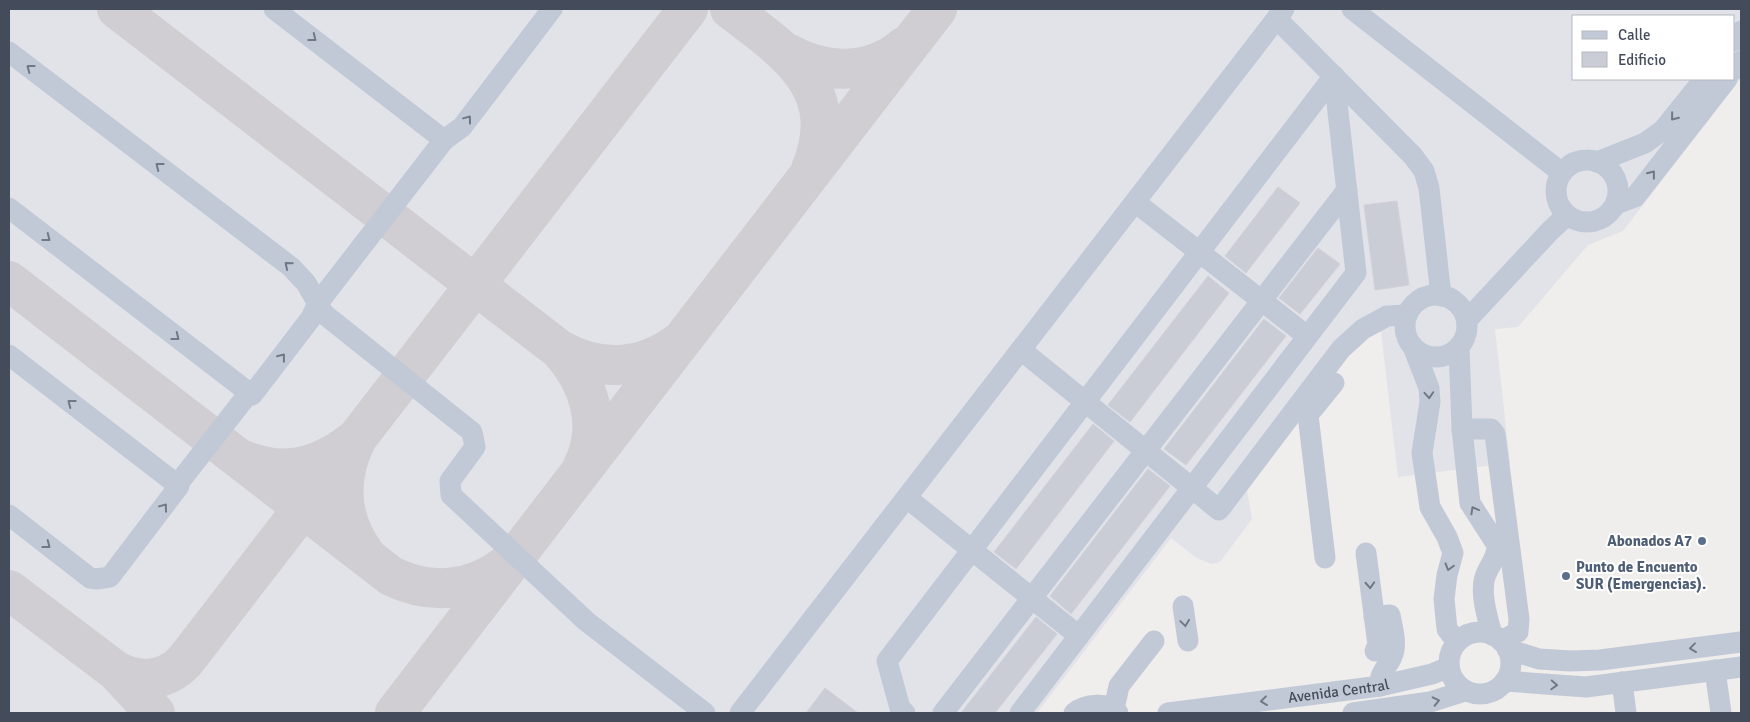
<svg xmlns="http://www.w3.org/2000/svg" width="1750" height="722" viewBox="0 0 1750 722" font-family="Signika,sans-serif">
<rect width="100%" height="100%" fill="#f0eded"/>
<!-- airport -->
<path fill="#e1e3e9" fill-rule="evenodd" d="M9,9H1741V78L1623,231L1588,245L1518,327L1495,329L1510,463L1398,477L1381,332L1371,334L1343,357L1247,490L1252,519L1220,562L1211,564L1195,557L1171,538L1037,713H9ZM1574,16H1734V79H1574Z"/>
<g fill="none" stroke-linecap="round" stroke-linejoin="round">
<!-- taxiway -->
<path stroke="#d0ced2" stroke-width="40" d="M117,9L560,350C599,372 642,370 678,343
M730,9C786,52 844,88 811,169
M787,53C824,74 871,76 905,46
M9,281L391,576C430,595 471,592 506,565
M560,350C589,382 603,426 583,466
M241,459C285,478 322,467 357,438C337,478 338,517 365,554
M9,590L116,671L155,713
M116,671C141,683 165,682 185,661L688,9
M395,713L937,9"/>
</g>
<!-- building -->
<path fill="#cbcdd6" stroke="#d0d1d9" d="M1278,187L1300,203L1246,273L1225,256Z
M1397,201L1409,285L1375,290L1364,205Z
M1318,248L1340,264L1300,314L1279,298Z
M1208,276L1229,293L1130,422L1108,405Z
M1264,319L1286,336L1186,465L1164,449Z
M1093,424L1114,441L1016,569L994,552Z
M1148,469L1170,486L1071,614L1050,596Z
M1036,617L1057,634L995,713H961Z
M825,688L858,713H806Z"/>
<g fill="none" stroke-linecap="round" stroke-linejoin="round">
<!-- minor -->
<g stroke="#c2c9d6" stroke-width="21">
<path d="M274,9L444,140L462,127L552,9"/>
<path d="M1352,9L1562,173"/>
<path d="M1277,19L1413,156L1424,171L1429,188L1441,296"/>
<path d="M1734,41L1741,31"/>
<path d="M9,52L291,267L306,283L324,314L472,432L475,447L450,481L451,495L586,621L705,713"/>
<path d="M1734,70L1741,61"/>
<circle cx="1587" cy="191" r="31"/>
<path d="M1597,162L1645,143L1663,130L1704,79"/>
<path d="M1135,202L1307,336"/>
<path d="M1616,204L1635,197L1727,79"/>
<path d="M9,208L252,395L311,318L318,303L444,140"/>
<circle cx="1436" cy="326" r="31"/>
<path d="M1467,320L1550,231L1567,215"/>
<path d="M1459,347L1462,429L1470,503L1497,545C1498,559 1486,568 1484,581C1481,598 1488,618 1492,635"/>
<path d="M1414,349L1429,388L1430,402L1422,453L1430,507L1447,537L1453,553L1447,575L1444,599L1447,629L1457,642"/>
<path d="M1021,350L1219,510L1341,349L1363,329L1387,316L1407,315"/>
<path d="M9,355L179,486L110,577L97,579L90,578L9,515"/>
<path d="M1462,429H1491L1495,434L1519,619L1518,632L1501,641"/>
<path d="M177,485L249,393"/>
<path d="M907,498L1079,636"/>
<path d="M1366,553L1378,645L1375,651"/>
<path d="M1325,558L1308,415L1334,383"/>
<path d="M1183,606L1188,641"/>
<path d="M1374,617L1390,615C1392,626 1397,643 1393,654C1389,667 1379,671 1380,686"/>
<circle cx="1480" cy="663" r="31"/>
<path d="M1507,649L1539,659L1570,661L1600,660L1741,642"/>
<path d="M1715,670L1721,713"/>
<path d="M1505,681L1586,687L1741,667"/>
<path d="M1622,682L1626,713"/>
<path d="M1114,709L1119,686L1154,641"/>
<path d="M740,713L1284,9"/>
<path d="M905,713L900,708L887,661L1334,76"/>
<path d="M943,713L1347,190"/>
<path d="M1020,713L1356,273L1334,76"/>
<path d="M1074,713C1086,703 1107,702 1118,713"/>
<path id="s1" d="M1168,713L1380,686L1432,674L1449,667"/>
<path d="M1353,713L1430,702L1465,691"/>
</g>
</g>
<!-- one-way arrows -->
<defs><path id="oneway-chevron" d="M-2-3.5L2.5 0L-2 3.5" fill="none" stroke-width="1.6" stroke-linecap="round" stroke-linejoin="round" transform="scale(1.25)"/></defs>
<g stroke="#707887">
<use href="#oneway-chevron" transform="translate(313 38) rotate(38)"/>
<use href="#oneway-chevron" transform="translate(30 68) rotate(-143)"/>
<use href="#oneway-chevron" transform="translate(1674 117) rotate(129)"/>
<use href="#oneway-chevron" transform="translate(468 119) rotate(-53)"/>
<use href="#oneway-chevron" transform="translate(159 166) rotate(-142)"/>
<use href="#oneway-chevron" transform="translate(1652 174) rotate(-52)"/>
<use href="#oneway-chevron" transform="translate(47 238) rotate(38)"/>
<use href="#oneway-chevron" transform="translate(288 265) rotate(-140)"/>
<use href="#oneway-chevron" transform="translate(176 337) rotate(38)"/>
<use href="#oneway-chevron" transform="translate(282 357) rotate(-52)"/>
<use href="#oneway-chevron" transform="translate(1429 395) rotate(86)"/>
<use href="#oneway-chevron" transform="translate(71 403) rotate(-142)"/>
<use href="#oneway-chevron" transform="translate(164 507) rotate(-53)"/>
<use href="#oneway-chevron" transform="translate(1474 510) rotate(-119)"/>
<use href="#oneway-chevron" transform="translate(47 545) rotate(38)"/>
<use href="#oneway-chevron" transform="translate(1449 567) rotate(106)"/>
<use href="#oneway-chevron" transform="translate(1370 585) rotate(87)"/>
<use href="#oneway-chevron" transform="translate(1185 623) rotate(82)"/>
<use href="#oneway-chevron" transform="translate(1693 648) rotate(173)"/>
<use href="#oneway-chevron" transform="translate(1554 685) rotate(3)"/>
<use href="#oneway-chevron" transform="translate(1264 701) rotate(173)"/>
<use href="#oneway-chevron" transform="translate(1436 701) rotate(-13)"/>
</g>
<!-- markers -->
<g fill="#5c6f8a" stroke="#fff" stroke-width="2">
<circle cx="1702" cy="541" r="5"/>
<circle cx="1566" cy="576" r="5"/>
</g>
<g text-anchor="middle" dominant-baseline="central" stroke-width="4" stroke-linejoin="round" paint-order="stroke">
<!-- service labels -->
<g font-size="15" font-weight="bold" fill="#4e5e75" stroke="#fff" text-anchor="end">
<text x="1692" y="541">Abonados A7</text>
<text x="1576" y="567" text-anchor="start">Punto de Encuento<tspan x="1576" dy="17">SUR (Emergencias).</tspan></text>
</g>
<!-- street labels -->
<g font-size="15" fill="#444c5c" stroke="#fff">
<text stroke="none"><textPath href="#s1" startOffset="172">Avenida Central</textPath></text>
</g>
</g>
<!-- border -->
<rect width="1750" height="722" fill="none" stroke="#444c5c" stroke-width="20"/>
<!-- legend -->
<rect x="1572" y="15" width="162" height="65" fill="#ffffff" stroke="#b4b7be"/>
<rect x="1582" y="31" width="25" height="8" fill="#c2c9d6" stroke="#b4b7be"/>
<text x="1618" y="40" font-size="15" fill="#444c5c">Calle</text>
<rect x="1582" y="52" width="25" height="15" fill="#cbcdd6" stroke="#b4b7be"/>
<text x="1618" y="65" font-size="15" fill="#444c5c">Edificio</text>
</svg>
